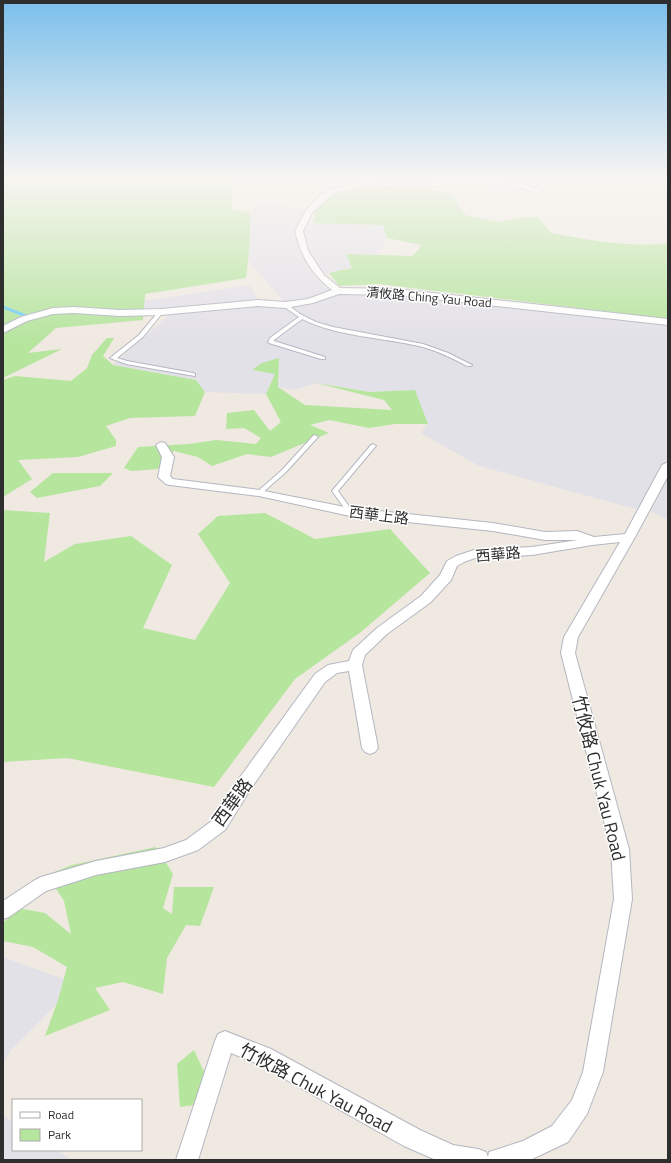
<svg xmlns="http://www.w3.org/2000/svg" width="671" height="1163" viewBox="0 0 671 1163" font-family="'Titillium Web','Noto Sans TC',sans-serif">
<rect width="100%" height="100%" fill="#efe9e1"/>
<!-- industrial -->
<path fill="#e3e1e8" d="M260,202L308,209L296,231L301,251L318,277L334,291L309,300L285,303L248,260L250,212Z
M306,223L383,225L387,238L377,255L346,254L352,268L323,274L307,251L302,231Z
M250,285L258,301L143,311L144,301Z
M340,293H397L668,324V456L639,510L479,466L421,433L428,424L414,390L369,392L316,383L295,390L278,387L279,358L253,370L275,374L266,394L205,392L195,380L113,365L171,313L258,304L285,306Z
M668,475V520L649,510Z
M3,957L77,984L10,1051L3,1065Z
M3,1115L13,1122V1150H57L72,1160H3Z"/>
<!-- green -->
<path fill="#b6e59e" d="M3,179H232V210L250,212V241L246,278L145,294L143,320L56,328L28,353L62,349L3,378Z
M390,187L429,189L451,194L465,215L497,222L520,218L538,217L551,233C589,240 629,248 668,243V319L379,284L339,286L329,273L352,268L346,254L413,256L422,245L387,238L383,225L313,223L316,210L333,195L352,189Z
M107,338H114L103,356L113,365L196,380L205,392L195,416L130,418L106,426L116,440V446L78,457L18,460L32,479L3,497V380L15,376L71,381L87,368L92,355Z
M279,358L278,387L305,405L392,410L384,400L316,383L369,392L415,390L428,424H395L369,428L329,420L310,425L329,433L271,457L247,454L212,466L198,457L174,451L158,469L131,471L124,468L138,447L189,444L216,440L256,444L261,438L244,428L226,429L227,413L254,410L270,431L281,422L266,394L275,374L252,370L262,363Z
M53,473H113L100,486L37,498L30,492Z
M3,510L50,513L44,562L75,544L131,536L172,565L143,628L195,640L230,583L198,534L218,516L265,513L315,539L390,529L430,573L361,632L295,679L214,787L67,758L3,762Z
M156,847L173,874L163,908L172,914L174,887H214L200,926L186,925L167,958L163,994L123,982L95,988L110,1010L45,1036L58,1000L67,967L33,947L3,941V923L18,908L45,913L71,934L64,901L47,875L72,865Z
M194,1050L212,1089L202,1104L180,1107L177,1064Z"/>
<g fill="none" stroke-linecap="round" stroke-linejoin="round">
<!-- stream -->
<path stroke="#75cff0" stroke-width="3" d="M3,307L29,317"/>
<defs>
<path id="service" d="M348,179H354L367,184L364,185Z
M283,304H287L300,314L316,322L333,327L423,344L448,353L472,365L471,366H467C452,358 436,350 419,346C380,337 339,337 302,319L274,340V341L325,357V359H321L269,343L268,342L270,338L299,317L283,306Z
M159,311L163,312L143,337L117,358L127,361L193,373L195,374V376L126,364L110,358L139,335Z
M315,435L318,437L317,438L286,472L261,494H257L256,493L257,492L282,470L313,436Z
M373,444L376,446L375,447L338,491L353,512L350,514L348,513L332,491L371,445Z"/>
<path id="minor" d="M466,179L519,183L543,191L539,193L518,187L463,183L424,187L365,186L336,192L327,199L312,213L303,231L308,251L324,275L340,288L397,289L668,319V325L397,295L339,294L313,303L285,308L258,306L161,315L120,316L74,313L53,314L27,321L3,333V326L21,317L53,308L74,307L120,310L161,309L258,300L285,302L308,299L332,290C311,273 302,258 295,231L306,210L321,195L332,189L365,182L424,183Z
M161,442L165,443L174,457L170,476L173,479L259,490L350,508L493,523L545,532L577,531L594,537L625,534L662,465L668,462V476L635,537L578,637L575,653L629,849L632,899L603,1072L587,1114L568,1142L530,1160H436L404,1146L258,1064L231,1053L198,1160H176L215,1041L218,1034L225,1031L271,1049L420,1130L453,1145L478,1149L486,1152L488,1157L489,1152L523,1141L552,1126L572,1100L583,1072L614,899L611,849L561,653L564,637L620,542L592,545L532,555L475,558L464,562L457,566L451,580L431,602L387,634L365,655L362,665L378,748L375,752L370,754L365,752L362,748L349,671L337,673L325,682L250,790L225,830L198,850L165,862L96,875L46,891L9,917L3,919V901L35,880L41,877L96,861L164,848L186,840L213,820L238,780L315,674L328,665L349,661L353,650L377,628L421,596L440,575L447,561L456,556L474,550L532,547L578,540H545L493,531L350,516L259,496L170,485L166,484L158,477L162,457L156,445Z"/>
</defs>
<!-- service casing -->
<use href="#service" stroke="#b4b7c1" stroke-width="2"/>
<!-- minor casing -->
<use href="#minor" stroke="#b4b7c1" stroke-width="2"/>
<!-- service -->
<use href="#service" fill="#fff" fill-rule="evenodd"/>
<!-- minor -->
<use href="#minor" fill="#fff" fill-rule="evenodd"/>
</g>
<!-- sky -->
<linearGradient id="sky" x2="0" y2="1"><stop stop-color="#7abfeb"/><stop offset="0.52" stop-color="#f8f5f2"/><stop offset="1" stop-color="#f8f5f2" stop-opacity="0"/></linearGradient>
<rect width="671" height="342" fill="url(#sky)"/>
<g text-anchor="middle" dominant-baseline="central" stroke-width="3" stroke-linejoin="round" paint-order="stroke">
<!-- far-street labels -->
<g font-size="13" fill="#2e2e2e" stroke="#fff">
<text transform="translate(429 297) rotate(5)">清攸路 Ching Yau Road</text>
</g>
<!-- street labels -->
<g font-size="15" fill="#2e2e2e" stroke="#fff">
<text transform="translate(379 515) rotate(7)">西華上路</text>
<text transform="translate(498 554) rotate(-5)">西華路</text>
</g>
<!-- near-street labels -->
<g font-size="18" fill="#2e2e2e" stroke="#fff">
<text transform="translate(599 778) rotate(76)">竹攸路 Chuk Yau Road</text>
<text transform="translate(232 802) rotate(-54)">西華路</text>
<text transform="translate(316 1088) rotate(28)">竹攸路 Chuk Yau Road</text>
</g>
</g>
<!-- border -->
<rect width="671" height="1163" fill="none" stroke="#2e2e2e" stroke-width="8"/>
<!-- legend -->
<rect x="12" y="1099" width="130" height="52" fill="#ffffff" stroke="#ababab"/>
<rect x="20" y="1112" width="20" height="6" fill="#ffffff" stroke="#ababab"/>
<text x="48" y="1119" font-size="12" fill="#2e2e2e">Road</text>
<rect x="20" y="1129" width="20" height="12" fill="#b6e59e" stroke="#ababab"/>
<text x="48" y="1139" font-size="12" fill="#2e2e2e">Park</text>
</svg>
